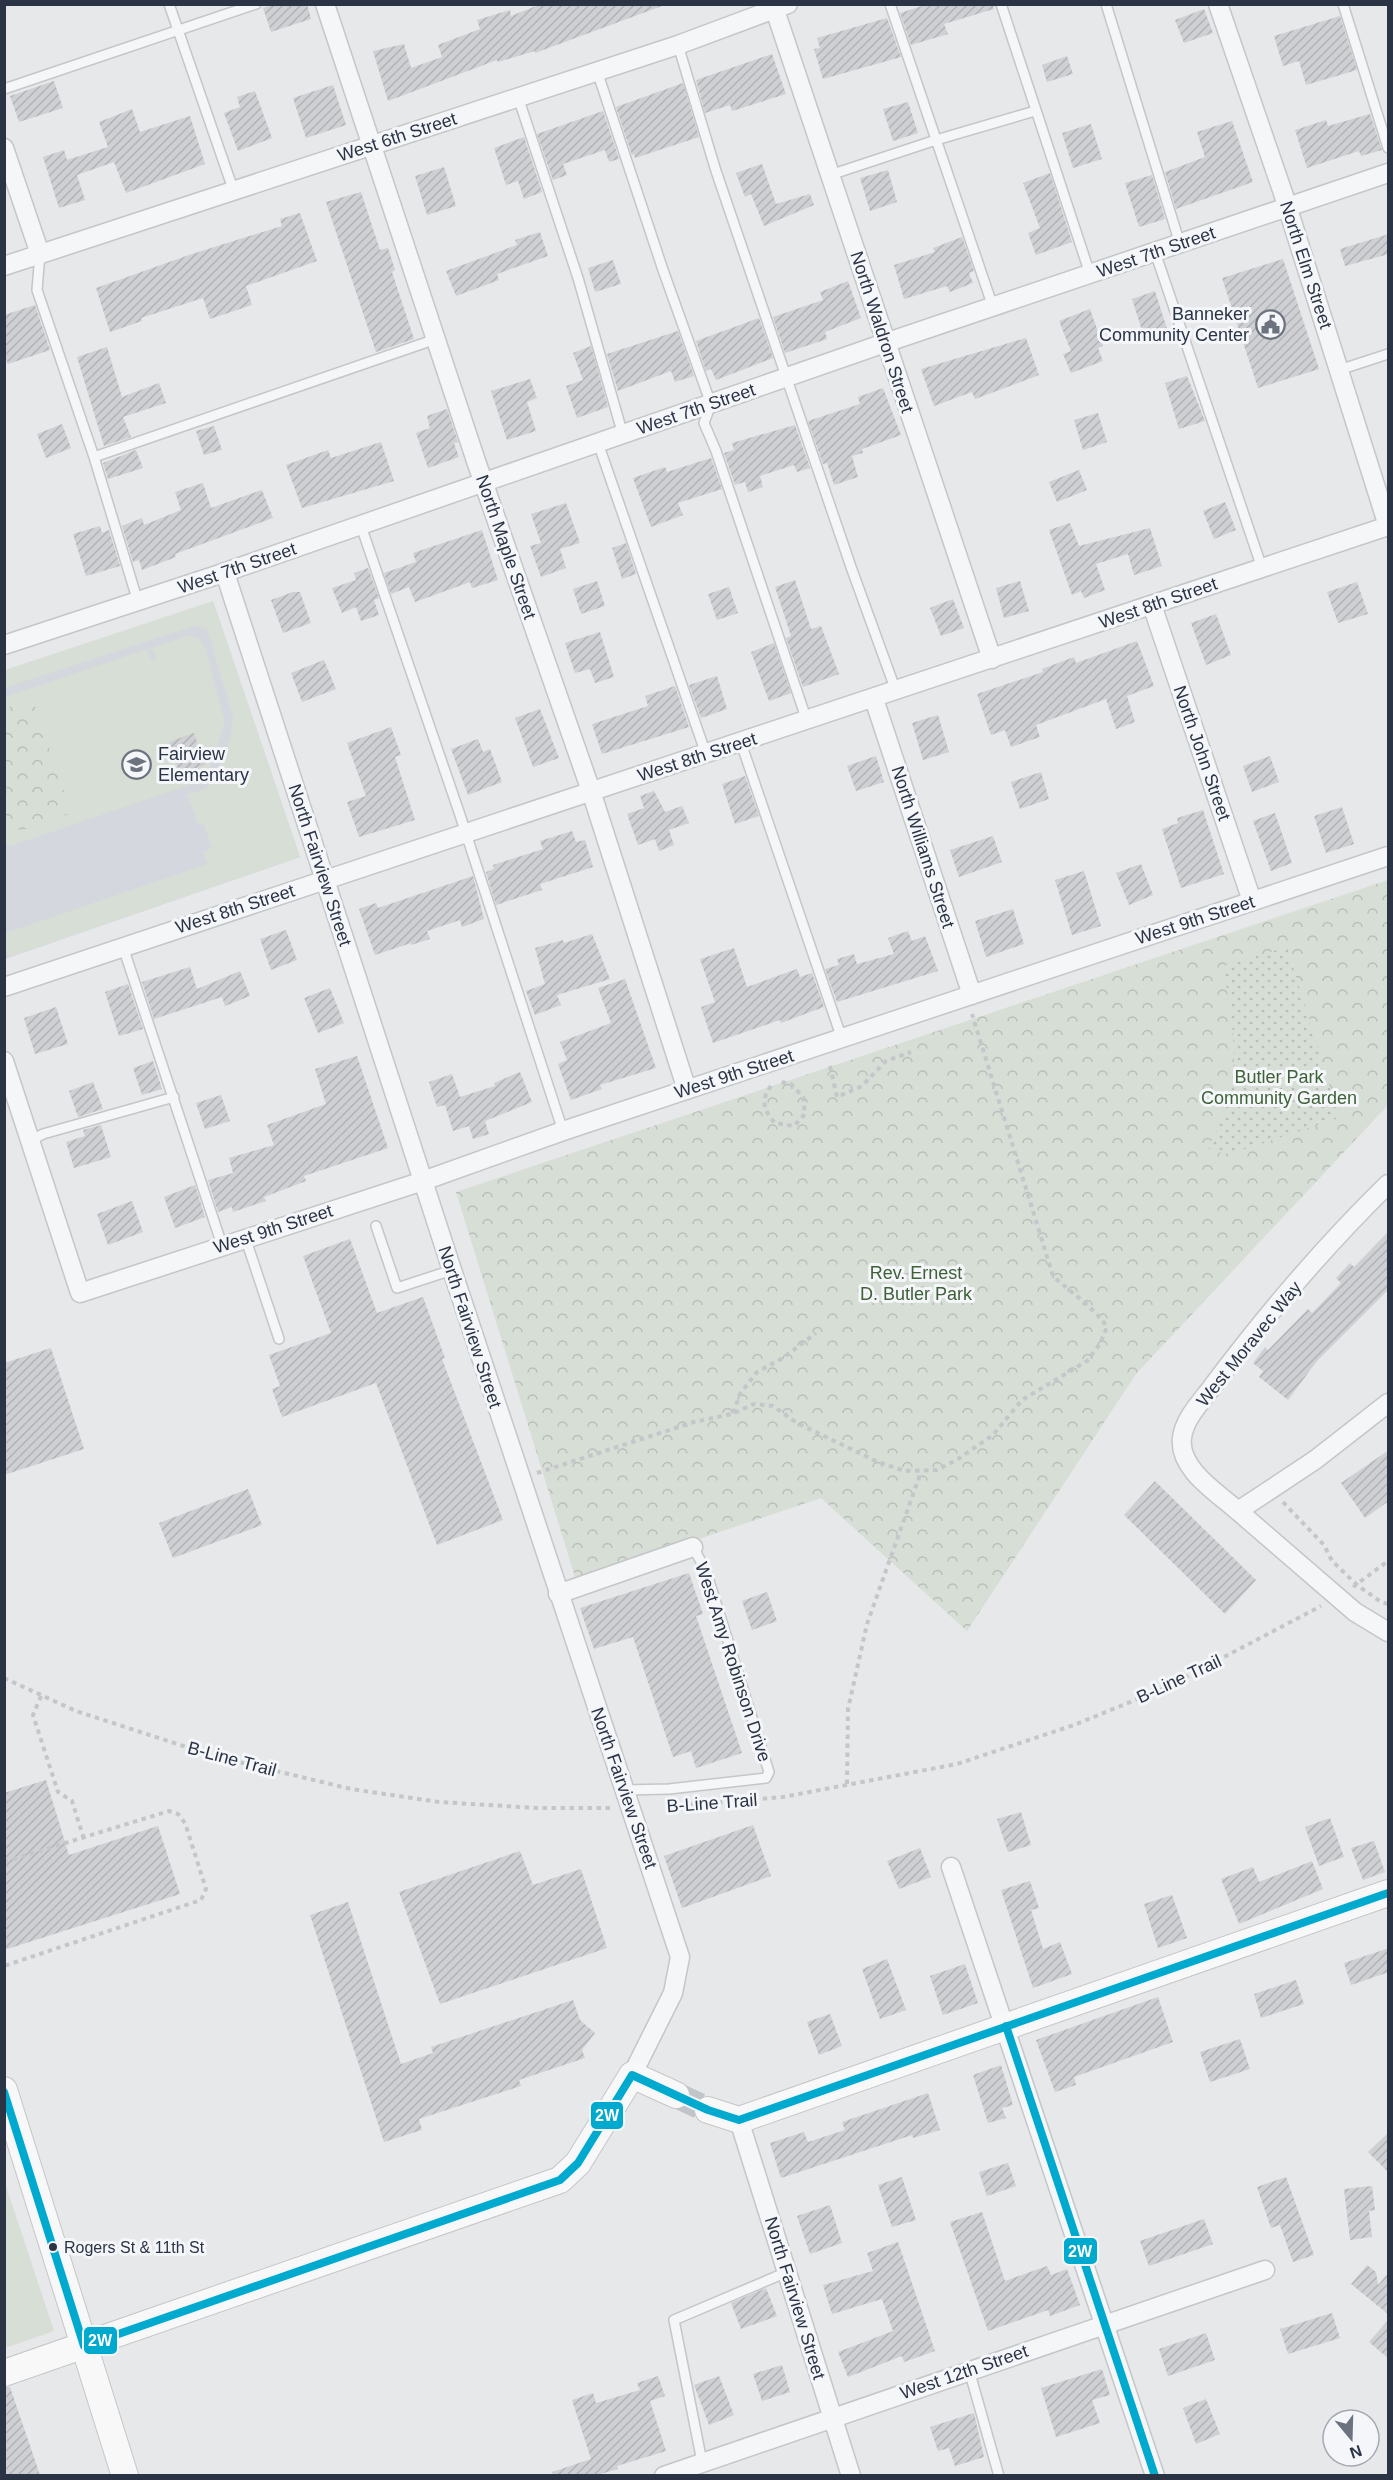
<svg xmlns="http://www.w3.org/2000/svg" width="1393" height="2480" viewBox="0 0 1393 2480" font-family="Helvetica,sans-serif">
<defs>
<pattern id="park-crowns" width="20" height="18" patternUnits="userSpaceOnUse" patternTransform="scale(1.5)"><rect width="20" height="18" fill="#d6ded6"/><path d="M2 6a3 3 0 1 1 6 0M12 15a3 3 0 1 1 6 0" fill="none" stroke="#b8bfb9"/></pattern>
<pattern id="garden-dots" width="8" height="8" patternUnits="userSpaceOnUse" patternTransform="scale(1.5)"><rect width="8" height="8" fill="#d6ded6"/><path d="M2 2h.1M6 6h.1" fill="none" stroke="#b8bfb9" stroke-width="1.8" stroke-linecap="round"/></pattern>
<pattern id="building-hatch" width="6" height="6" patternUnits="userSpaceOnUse" patternTransform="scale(1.5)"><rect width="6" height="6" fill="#ced0d3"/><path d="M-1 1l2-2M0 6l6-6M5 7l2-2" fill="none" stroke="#b1b3b6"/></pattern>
</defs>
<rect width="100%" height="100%" fill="#e6e8ea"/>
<!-- built -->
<path fill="#d4d7dd" d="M214,604L300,857L5,959L4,672Z"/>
<!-- grass -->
<path fill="#d6ded6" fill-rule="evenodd" d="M213,601L300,857L9,957L5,949V933L208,864L203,852L212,848L203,823L198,824L187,794L205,789L214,780L231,735L233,717L207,629L194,626L175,632L5,688V670Z
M190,635L199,638L206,649L225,723L210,767L198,781L187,786L10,846L5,844L4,825L16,821L20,831L71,813L9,705L10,708L5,710V697L147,649L152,662L156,660L152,648ZM194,733L205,765L180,774L169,742Z
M4,2180L54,2331L5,2348H4Z"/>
<!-- park -->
<path fill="url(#park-crowns)" d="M32,697L71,813L20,831L16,821L5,825V795L9,793L4,780L5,710L10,708L9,705Z
M1388,880V1105L1136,1374L967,1631L821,1498L576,1580L456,1192Z"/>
<!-- garden -->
<path fill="url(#garden-dots)" d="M1287,947L1339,1118L1227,1155L1208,1148C1218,1127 1229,1105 1232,1082C1238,1044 1229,1003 1223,966Z"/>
<!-- building -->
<path fill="url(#building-hatch)" d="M274,4H307L311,19L271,32L263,8Z
M541,4L662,6L535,53V51L498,62L497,60L388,101L373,51L404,44L411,68L442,57L438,45L480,29L477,20L510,10L511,16Z
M928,4H993L994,9L944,24L948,34L911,45L900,13Z
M1204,9L1213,33L1184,43L1175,20Z
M1340,16L1357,70L1306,85L1299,61L1283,66L1274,36Z
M887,18L901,57L823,79L814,49L820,48L817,38Z
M772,54L786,94L732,111L730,105L705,113L696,80Z
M1067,56L1073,74L1047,82L1042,65Z
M54,81L63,108L19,122L10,96Z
M683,83L699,137L635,158L634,154L632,155L616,107Z
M333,85L346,125L306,138L293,98Z
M255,91L272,138L238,151L224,113L240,107L237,97Z
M908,102L918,133L893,141L883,109Z
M132,109L140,132L190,116L205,164L126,193L114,162L77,175L85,200L59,208L43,157L64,150L67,160L108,147L99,122Z
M603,111L619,159L609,162L605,150L563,164L567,175L553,180L537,134Z
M1370,114L1382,150L1361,156L1359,151L1307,168L1295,130L1326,120L1328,126Z
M1232,121L1253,182L1176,209L1165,172L1205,157L1197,132Z
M1091,124L1102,159L1073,168L1062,133Z
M524,137L542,192L524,199L518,181L506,185L494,148Z
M762,164L776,204L810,194L814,205L764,226L751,194L745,197L736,173Z
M444,167L456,206L427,215L415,176Z
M888,170L897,202L870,211L860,178Z
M1050,173L1072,242L1036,255L1028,233L1040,228L1023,183Z
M1152,175L1165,219L1139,227L1125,183Z
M361,192L380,250L388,248L395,270L392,272L414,339L376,352L326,202Z
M300,213L317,261L246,286L252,305L210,319L203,298L141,318L142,321L110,332L96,288L189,255L282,226L280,219Z
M540,232L548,256L497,274L499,280L456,296L446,271L517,245L515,240Z
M1389,234V254L1345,266L1340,249Z
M962,237L974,271L969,273L973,283L950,292L947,286L904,299L894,265L935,252L933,248Z
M1283,259L1319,369L1258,388L1222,278Z
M613,260L621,284L595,292L588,268Z
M848,281L861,318L825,332L827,339L785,353L773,317L823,300L820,292Z
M1155,291L1169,335L1146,343L1132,299Z
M35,305L50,350L8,364L4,355V315Z
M1090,309L1103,346L1098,348L1103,361L1071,373L1063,354L1071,351L1059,321Z
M759,318L773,358L716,380L711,369L706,371L696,341Z
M678,331L694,376L675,382L671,371L618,391L607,354Z
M1026,338L1039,375L975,399L972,392L934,406L921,369Z
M591,346L608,407L577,418L566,386L583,380L573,353Z
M107,347L122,397L159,383L166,403L123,417L131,437L104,446L77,357Z
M1187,376L1205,421L1179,429L1165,383Z
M530,379L537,398L527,402L536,431L507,440L491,391Z
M883,388L901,435L862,449L863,453L852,456L858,477L834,485L827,463L823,464L808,421L860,404L858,397Z
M447,409L458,442L454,443L459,457L428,468L416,433L430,428L427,416Z
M1098,413L1107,442L1083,450L1074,420Z
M62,424L71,448L46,458L37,434Z
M795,425L810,468L797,472L794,465L760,476L763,487L748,492L745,482L735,485L724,453L734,450L732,443Z
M214,426L222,450L204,455L196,431Z
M381,442L394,481L302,508L286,465L328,450L331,458Z
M136,450L143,468L108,479L103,463Z
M711,458L722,489L678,503L683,515L651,527L633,478L665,467L667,472Z
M1079,470L1087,490L1057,502L1049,482Z
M203,483L211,508L262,490L273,518L175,554L176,557L142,570L139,560L133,562L122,526L142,518L144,525L181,510L175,492Z
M1225,502L1236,530L1214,539L1203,511Z
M566,503L580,543L560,549L566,568L541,577L530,546L541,543L531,514Z
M1070,523L1079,546L1150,528L1162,566L1134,575L1128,554L1096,564L1105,590L1084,598L1081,591L1072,595L1049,530Z
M100,526L102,533L109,530L120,566L86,576L73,534Z
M482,530L498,580L472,588L470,582L415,602L409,587L391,594L384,573L416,562L413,553Z
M626,543L636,574L622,579L612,548Z
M368,568L379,598L374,600L379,615L361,621L356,607L342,613L332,588L356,580L354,573Z
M795,580L811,629L821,626L839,674L803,687L786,638L791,636L775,587Z
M597,581L605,606L581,614L573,589Z
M1020,581L1029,611L1004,618L996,588Z
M1357,582L1368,614L1338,623L1327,592Z
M729,587L738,613L717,620L708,594Z
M293,592H300L311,623L283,633L271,600Z
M953,599L964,628L941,636L930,608Z
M1216,614L1231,655L1206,665L1191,623Z
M600,632L614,677L595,683L590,669L575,673L565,643Z
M1137,641L1154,686L1127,696L1135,722L1116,729L1106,699L1036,725L1040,737L1011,747L1005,730L991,735L977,694L1043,672L1042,669L1074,657L1076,663Z
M774,643L791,693L769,701L751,652Z
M324,660L336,689L302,702L291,673Z
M717,676L727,709L701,718L689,685Z
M675,686L689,727L602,754L592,724L648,706L645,696Z
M540,709L559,758L533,767L515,718Z
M938,715L949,752L923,760L912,723Z
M391,727L401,755L395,757L415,820L359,837L347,802L366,796L347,743Z
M194,733L205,765L180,774L169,742Z
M478,739L483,752L490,749L502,782L468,795L451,749Z
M876,756L884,782L856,791L847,766Z
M1270,756L1279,782L1252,792L1243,766Z
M1041,772L1049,799L1020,809L1011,782Z
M745,776L759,816L735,824L722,784Z
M654,791L665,812L682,806L689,823L669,830L674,845L659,851L655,839L638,845L627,814L644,808L640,796Z
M1342,807L1354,844L1326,853L1314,816Z
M1203,810L1224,874L1181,888L1162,829L1178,823L1177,818Z
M1275,813L1292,863L1271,871L1253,821Z
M572,831L576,842L585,840L593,867L540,884L542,890L496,905L486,872L494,869L493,865L543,849L540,841Z
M993,836L1002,862L959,877L950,850Z
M1141,864L1153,895L1129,905L1116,873Z
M1084,871L1101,926L1072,935L1055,880Z
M473,876L484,919L462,927L460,920L427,931L430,939L411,945V943L375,955L359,909L376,903L378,908Z
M1013,909L1024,944L986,957L975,921Z
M286,930L297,960L271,970L260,939Z
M908,931L912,941L925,936L938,971L837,1002L825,969L839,965L837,959L854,954L857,964L894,954L888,938Z
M592,934L610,979L557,995L561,1005L535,1015L526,991L545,984L535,948L563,940L564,943Z
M734,948L747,987L797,969L800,977L812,973L824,1007L781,1023L780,1020L713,1043L701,1007L715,1002L700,959Z
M190,967L197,989L240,971L250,996L225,1006L222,997L154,1019L142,982Z
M625,979L656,1068L600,1085L602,1089L571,1100L558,1064L567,1060L560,1042L611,1023L598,988Z
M128,984L143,1029L119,1036L105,992Z
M330,988L344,1023L318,1033L304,998Z
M56,1007L68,1044L35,1054L24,1018Z
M357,1056L388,1148L304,1176L306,1181L264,1197L266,1201L233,1212L232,1207L218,1212L208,1180L233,1173L229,1158L274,1145L267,1125L326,1104L315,1069Z
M153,1061L162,1089L142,1095L133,1068Z
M520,1072L532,1102L485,1121L489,1134L473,1139L469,1126L453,1131L445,1105L437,1107L429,1082L452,1074L460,1097L495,1086L494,1083Z
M93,1082L103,1109L78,1117L69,1091Z
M221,1095L230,1121L205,1129L196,1103Z
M101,1125L111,1157L74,1168L66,1142L85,1136L83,1130Z
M195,1185L205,1217L175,1228L164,1197Z
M132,1201L143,1232L108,1245L97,1214Z
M1389,1231V1289L1317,1361L1288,1400L1259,1377L1263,1371L1253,1363L1265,1347L1268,1350L1308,1309L1312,1313L1341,1283L1336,1278L1350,1263L1354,1267Z
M350,1239L377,1313L423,1297L445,1358L442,1359L503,1520L437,1545L376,1383L282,1417L272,1389L280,1386L269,1355L331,1333L303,1256Z
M51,1348L84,1449L4,1475V1363Z
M1389,1450V1501L1365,1518L1341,1483Z
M1155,1481L1256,1580L1225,1614L1124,1515Z
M248,1489L262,1525L173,1558L159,1523Z
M689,1573L703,1614L696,1616L742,1753L696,1768L691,1751L673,1757L633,1637L594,1649L580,1608Z
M767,1592L777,1621L752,1630L742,1601Z
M46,1780L69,1855L158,1826L180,1894L4,1950V1793Z
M1021,1812L1031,1845L1008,1852L997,1819Z
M1330,1818L1344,1857L1319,1866L1305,1827Z
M753,1825L771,1876L682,1908L664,1856Z
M1374,1841L1385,1872L1363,1880L1351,1848Z
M920,1848L931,1877L899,1889L887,1861Z
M520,1851L533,1885L581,1869L607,1948L440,2004L399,1892Z
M1312,1861L1323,1889L1239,1924L1221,1879L1253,1867L1259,1882Z
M1030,1881L1039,1908L1031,1910L1043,1949L1060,1942L1072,1974L1033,1988L1001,1890Z
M1172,1895L1187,1938L1158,1948L1144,1904Z
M348,1902L401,2064L433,2053L431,2047L573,2000L580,2020L595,2033L582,2050L585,2058L519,2080L521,2086L419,2119L422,2130L384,2142L310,1915Z
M1389,1948V1972L1351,1985L1344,1963Z
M887,1959L906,2010L880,2019L862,1969Z
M965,1964L978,2003L943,2015L930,1976Z
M1296,1980L1304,2004L1261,2018L1254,1994Z
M1158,1997L1173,2042L1074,2077L1076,2085L1055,2092L1036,2040Z
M830,2014L842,2046L819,2055L807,2022Z
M1240,2039L1250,2069L1210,2082L1200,2052Z
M1001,2065L1013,2105L1002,2108L1006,2118L988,2123L973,2075Z
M928,2093L940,2130L913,2138L912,2135L781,2178L770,2143L804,2132L808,2142L845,2130L842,2122Z
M1389,2132V2173L1368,2152Z
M1008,2163L1016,2186L987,2196L979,2172Z
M902,2177L916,2220L892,2227L878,2185Z
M1286,2177L1314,2255L1293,2262L1280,2225L1271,2228L1257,2187Z
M1372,2186L1375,2210L1369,2211L1372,2237L1350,2240L1344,2189Z
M830,2205L842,2243L810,2254L797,2216Z
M982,2212L1005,2281L1047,2266L1051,2275L1067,2269L1080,2305L1050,2316L1048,2310L988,2331L950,2222Z
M1204,2219L1213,2244L1149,2266L1140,2241Z
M898,2242L935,2351L904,2362L902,2356L848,2377L838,2352L893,2331L882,2299L832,2314L823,2285L873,2271L867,2253Z
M1367,2265L1376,2272L1378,2285L1389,2272V2315L1351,2284Z
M766,2288L777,2316L741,2329L731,2303Z
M1332,2313L1340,2338L1288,2354L1280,2329Z
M1389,2319V2359L1369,2342Z
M1206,2333L1215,2360L1168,2376L1159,2349Z
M782,2365L790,2392L762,2401L753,2374Z
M1102,2369L1110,2395L1092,2400L1100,2423L1056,2437L1041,2388Z
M658,2376L665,2396L650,2401L666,2451L617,2466L618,2469L597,2475H553L552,2472L591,2459L572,2400L593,2393L596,2403L640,2390L637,2383Z
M719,2376L734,2415L709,2425L694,2385Z
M10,2387L40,2475H4V2388Z
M1206,2399L1220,2434L1196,2444L1183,2408Z
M974,2413L984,2457L955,2466L949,2448L938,2451L930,2427Z"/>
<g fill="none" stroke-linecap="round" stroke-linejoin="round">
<!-- secondary-tunnel -->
<path stroke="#c1c4c9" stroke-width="26" stroke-dasharray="26 13" stroke-linecap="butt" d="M676,2095L708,2110"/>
<defs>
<path id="lane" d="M169,4L233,189
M890,4L993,307
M1001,4L1090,274
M1106,4L1180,244
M1343,4L1388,148
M678,45L716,171L851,567L896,691
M597,71L663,270L711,404L704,423L716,451L807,721
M4,89L256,4
M518,97L578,278L623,435
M830,175L936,140L1035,111
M1155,252L1262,568
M40,254L37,290L94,457L138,602
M1339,370L1388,354
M598,443L706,754
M94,457L436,339
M361,526L459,812L563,1131
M741,743L842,1039
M123,947L222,1245
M30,1141L43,1134L174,1097
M376,1226L397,1288L452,1270
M245,1237L279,1339
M625,1790L669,1789L766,1778L769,1772L706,1571L693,1547
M969,2370L999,2476
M702,2462L674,2320L787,2272"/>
<path id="street" d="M325,4L477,464L591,791L687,1090
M773,4L992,659
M1218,4L1283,193L1388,526
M4,148L40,254
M4,266L678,45L788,4
M225,573L452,1270L680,1957L673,1993L632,2075
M1152,605L1252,901
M4,645L214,576L885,343L1388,173
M874,699L972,995
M4,987L1388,526
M4,1061L80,1293L423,1181L563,1131L1388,856
M1388,1403L1315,1460L1238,1511L1355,1612L1388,1632
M1238,1511C1218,1493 1178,1469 1182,1438C1184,1419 1201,1402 1212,1387C1265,1316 1325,1246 1388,1184
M558,1594L693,1547
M951,1867L1155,2476
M739,2120L851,2476
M664,2476L1265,2270"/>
<path id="secondary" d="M4,2090L125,2476
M708,2110L739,2120L1388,1893
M4,2373L560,2180L578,2163L632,2075L676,2095"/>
</defs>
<!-- lane casing -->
<use href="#lane" stroke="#c4c6c8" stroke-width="12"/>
<!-- street casing -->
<use href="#street" stroke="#c4c6c8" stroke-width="21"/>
<!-- secondary casing -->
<use href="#secondary" stroke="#c4c6c8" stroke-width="28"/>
<!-- path -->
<path stroke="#c5c6ca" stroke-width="4" stroke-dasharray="4.5 4.5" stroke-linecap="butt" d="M830,1066L837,1097L862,1086L886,1061L911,1052
M771,1086C760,1100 764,1111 775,1123L794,1126L805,1114L803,1097L791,1084L780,1082
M733,1413L740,1394L757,1372L783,1358L816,1333
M537,1473L694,1422L732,1414L754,1404L773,1406L797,1423L878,1462L905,1471L937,1470L958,1459L993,1435L1022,1400L1087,1361L1100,1344L1107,1327C1094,1307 1070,1292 1053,1276L972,1014
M1283,1502L1324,1545L1332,1561L1357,1585L1381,1602L1388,1604
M1353,1587L1388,1561
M4,1678L76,1711L214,1756L351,1789L439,1802L537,1808H611
M41,1696L33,1715L58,1792L72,1801L83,1836
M847,1784L848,1709L867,1624L921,1472
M673,1806L783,1797L957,1764L1074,1725L1167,1687L1321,1606
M4,1862L169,1811L178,1814L185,1823L206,1889L201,1900L4,1966"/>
<!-- lane -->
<use href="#lane" stroke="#f5f6f7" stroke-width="9"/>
<!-- street -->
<use href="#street" stroke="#f5f6f7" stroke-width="18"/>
<!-- secondary -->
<use href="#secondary" stroke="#f8f8f8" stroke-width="26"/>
<defs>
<path id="bus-1" d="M1006,2026L1155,2476
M4,2092L84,2346L560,2180L578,2163L632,2075L708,2110L739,2120L1388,1893"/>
</defs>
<!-- bus-1 casing -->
<use href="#bus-1" stroke="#f4f6f9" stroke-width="12"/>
<!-- bus-1 -->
<use href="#bus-1" stroke="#00a9ce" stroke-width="8"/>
</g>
<!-- icons -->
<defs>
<symbol id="civic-ring" viewBox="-11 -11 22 22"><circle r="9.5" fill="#f4f6f9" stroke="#6c737f" stroke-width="1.5"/><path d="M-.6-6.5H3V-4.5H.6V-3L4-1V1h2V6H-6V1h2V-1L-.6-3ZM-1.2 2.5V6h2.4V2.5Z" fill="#6c737f"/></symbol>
<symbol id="school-ring" viewBox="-11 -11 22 22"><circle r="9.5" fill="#f4f6f9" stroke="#6c737f" stroke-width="1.5"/><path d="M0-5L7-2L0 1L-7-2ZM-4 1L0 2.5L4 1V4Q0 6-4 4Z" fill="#6c737f"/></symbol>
</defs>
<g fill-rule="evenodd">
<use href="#civic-ring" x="1254" y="308" width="33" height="33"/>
<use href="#school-ring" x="120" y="748" width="33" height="33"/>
</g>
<!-- markers -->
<circle fill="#2b3445" stroke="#f4f6f9" stroke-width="2" cx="53" cy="2247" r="5"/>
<g text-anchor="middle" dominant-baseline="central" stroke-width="6" stroke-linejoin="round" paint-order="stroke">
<!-- bus labels -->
<g font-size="16" fill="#2b3445" stroke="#f4f6f9" text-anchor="start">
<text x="64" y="2247">Rogers St &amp; 11th St</text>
</g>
<!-- street labels -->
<g font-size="18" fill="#2b3445" stroke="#f4f6f9">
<text transform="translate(397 137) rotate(-18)">West 6th Street</text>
<text transform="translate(1156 252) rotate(-19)">West 7th Street</text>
<text transform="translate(1306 265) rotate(72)">North Elm Street</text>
<text transform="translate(882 332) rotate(72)">North Waldron Street</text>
<text transform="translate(696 409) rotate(-19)">West 7th Street</text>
<text transform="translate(506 547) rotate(71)">North Maple Street</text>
<text transform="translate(237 568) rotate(-19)">West 7th Street</text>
<text transform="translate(1158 603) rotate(-19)">West 8th Street</text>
<text transform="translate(1202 753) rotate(71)">North John Street</text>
<text transform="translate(697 757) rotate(-18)">West 8th Street</text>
<text transform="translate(923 847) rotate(72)">North Williams Street</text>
<text transform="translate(320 865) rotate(72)">North Fairview Street</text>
<text transform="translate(235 909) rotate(-18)">West 8th Street</text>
<text transform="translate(1195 920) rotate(-18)">West 9th Street</text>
<text transform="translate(734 1074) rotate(-18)">West 9th Street</text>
<text transform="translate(273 1229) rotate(-18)">West 9th Street</text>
<text transform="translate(470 1327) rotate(72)">North Fairview Street</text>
<text transform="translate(1249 1344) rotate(-51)">West Moravec Way</text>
<text transform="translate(733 1662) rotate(72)">West Amy Robinson Drive</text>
<text transform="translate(1179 1679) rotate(-25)">B-Line Trail</text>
<text transform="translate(232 1759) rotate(15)">B-Line Trail</text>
<text transform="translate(624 1788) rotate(71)">North Fairview Street</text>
<text transform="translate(712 1803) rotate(-4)">B-Line Trail</text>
<text transform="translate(795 2298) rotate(73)">North Fairview Street</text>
<text transform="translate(964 2372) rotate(-19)">West 12th Street</text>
</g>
<!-- poi labels -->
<g font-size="18" fill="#2b3445" stroke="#f4f6f9" text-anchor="end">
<text x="1249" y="314">Banneker<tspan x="1249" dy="21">Community Center</tspan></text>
<text x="158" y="754" text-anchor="start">Fairview<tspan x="158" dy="21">Elementary</tspan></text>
</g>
<!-- park labels -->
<g font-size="18" fill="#3f6138" stroke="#f4f6f9">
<text x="1279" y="1077">Butler Park<tspan x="1279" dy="21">Community Garden</tspan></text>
<text x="916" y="1273">Rev. Ernest<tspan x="916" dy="21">D. Butler Park</tspan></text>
</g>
</g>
<g stroke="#f4f6f9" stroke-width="2">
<rect x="590" y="2101" width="34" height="29" rx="6" fill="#00a9ce"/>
<rect x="1063" y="2237" width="35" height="28" rx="6" fill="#00a9ce"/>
<rect x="83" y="2326" width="35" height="29" rx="6" fill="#00a9ce"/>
</g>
<g font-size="16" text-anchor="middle" font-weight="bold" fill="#fff">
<text x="607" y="2121">2W</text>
<text x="1080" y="2257">2W</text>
<text x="100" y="2346">2W</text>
</g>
<!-- border -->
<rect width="1393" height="2480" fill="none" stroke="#2b3445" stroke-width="12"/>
<!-- north arrow -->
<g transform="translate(1351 2438) rotate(161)"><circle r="28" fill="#f4f6f9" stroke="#a4a8b1" stroke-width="1.5"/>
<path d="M0-4.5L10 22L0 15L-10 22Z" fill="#6c737f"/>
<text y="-9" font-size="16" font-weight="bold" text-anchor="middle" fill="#2b3445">N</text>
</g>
</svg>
